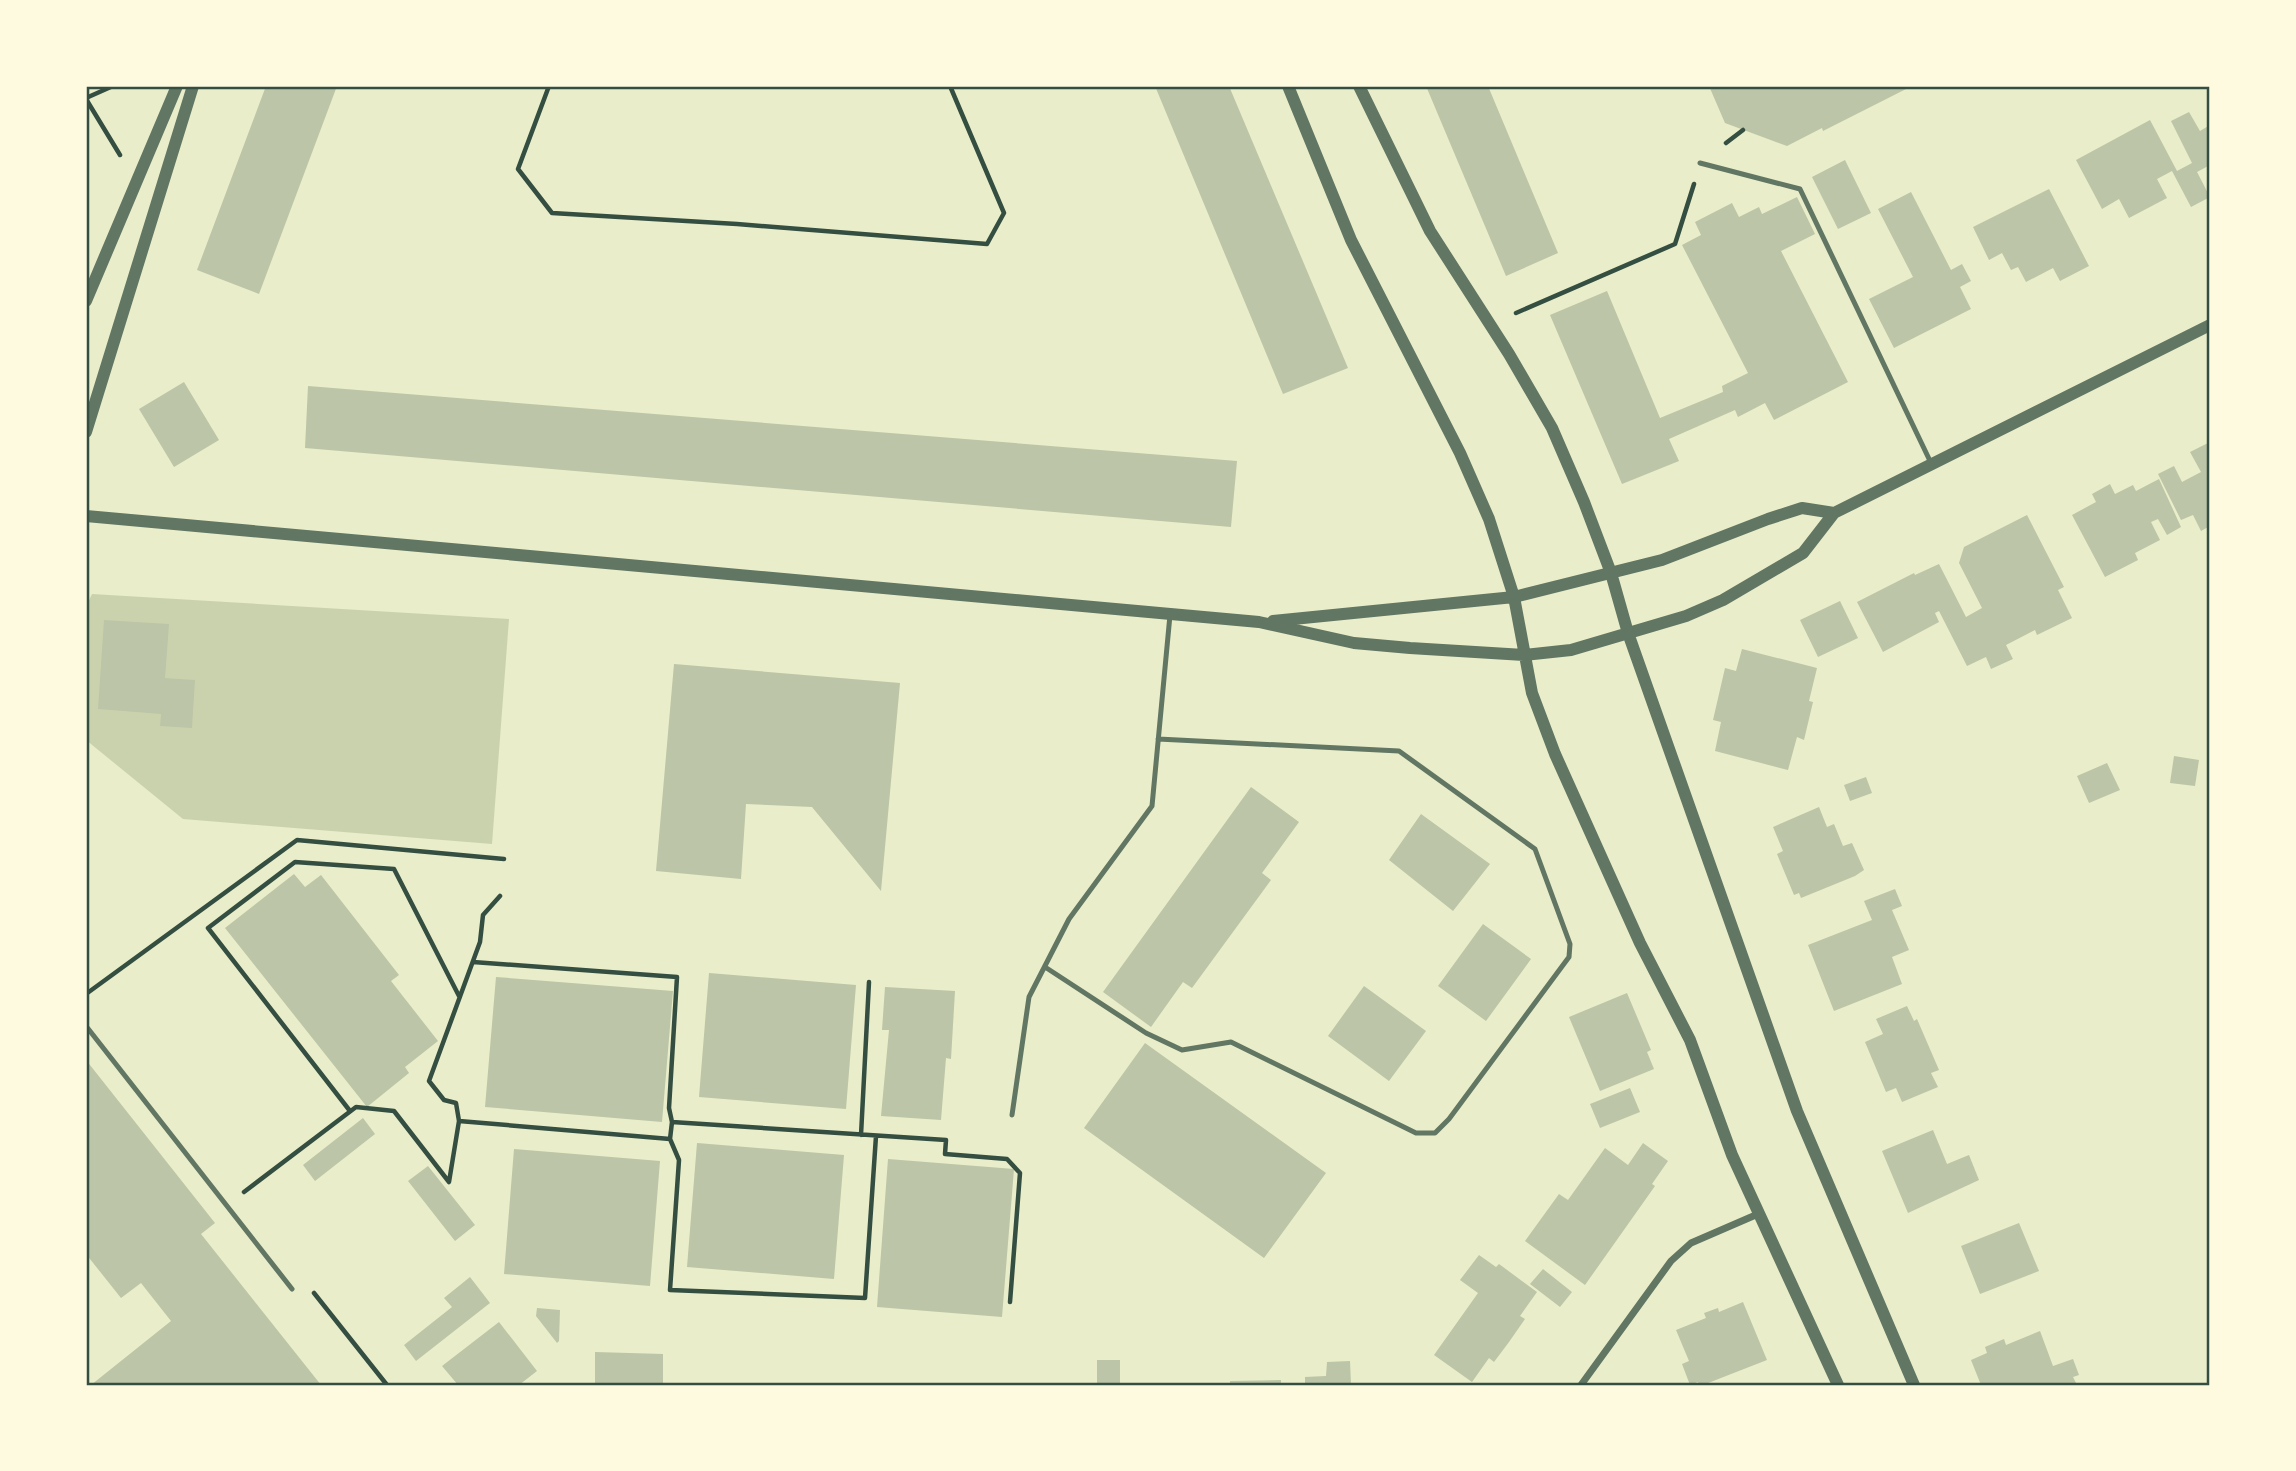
<svg xmlns="http://www.w3.org/2000/svg" width="2296" height="1471" viewBox="0 0 2296 1471" font-family="Barlow,sans-serif">
<rect width="100%" height="100%" fill="#e9edc9"/>
<!-- green -->
<path fill="#cad2ad" d="M92,594L509,619L492,844L183,819L86,740V607Z"/>
<!-- building -->
<path fill="#bcc5a7" d="M266,86H337L259,294L197,270Z
M1155,86H1229L1348,368L1283,394Z
M1426,86H1488L1558,253L1506,276Z
M1709,86H1801L1803,89L1809,86H1912L1823,131L1822,128L1787,146L1725,123Z
M2189,112L2200,131L2210,125V165L2197,172L2210,197L2191,207L2172,171L2157,179L2167,198L2129,218L2119,199L2102,209L2076,160L2150,120L2177,171L2192,163L2171,121Z
M1845,160L1871,213L1838,229L1812,177Z
M2049,189L2089,266L2060,281L2053,268L2026,282L2018,267L2011,270L2002,253L1989,260L1973,227Z
M1911,192L1951,270L1962,264L1971,281L1960,287L1971,309L1894,348L1869,299L1913,277L1878,209Z
M1797,197L1815,234L1781,251L1848,382L1774,420L1765,403L1738,417L1735,410L1669,439L1679,461L1622,484L1550,315L1607,291L1660,418L1723,392L1722,386L1748,373L1682,245L1701,235L1695,222L1732,203L1739,217L1759,207L1762,214Z
M184,382L219,440L174,467L139,409Z
M308,386L1237,461L1231,527L305,448Z
M2210,442V526L2201,531L2193,515L2181,520L2158,474L2174,466L2182,482L2201,472L2190,452Z
M2159,479L2181,527L2167,535L2158,519L2151,522L2160,540L2135,553L2138,560L2105,577L2072,515L2096,502L2092,494L2110,484L2115,494L2133,485L2136,491Z
M2027,515L2064,587L2058,590L2072,618L2037,635L2035,630L2006,645L2013,659L1991,669L1986,657L1967,666L1939,611L1935,613L1939,622L1883,652L1857,602L1914,573L1915,575L1939,564L1966,617L1982,608L1959,563L1964,547Z
M1840,601L1858,638L1818,657L1800,620Z
M104,620L169,624L165,678L195,680L192,728L160,726L161,714L98,709Z
M1742,649L1817,668L1809,701L1813,702L1804,740L1797,737L1788,770L1715,751L1721,722L1713,720L1725,668L1736,671Z
M674,664L900,683L881,891L812,807L746,804L741,879L656,871Z
M2174,756L2199,760L2195,786L2170,783Z
M2107,763L2120,790L2089,803L2077,776Z
M1866,777L1872,793L1850,801L1844,785Z
M1251,787L1299,822L1262,873L1271,880L1192,988L1183,982L1151,1027L1103,992Z
M1819,807L1827,827L1834,824L1843,846L1852,843L1864,870L1855,876L1801,898L1799,893L1794,895L1777,854L1783,851L1773,827Z
M1421,814L1490,864L1453,911L1389,860Z
M294,874L305,887L321,875L399,975L391,981L438,1041L405,1067L409,1073L367,1107L225,928Z
M1895,889L1902,906L1892,910L1909,950L1892,957L1902,984L1834,1011L1808,945L1872,920L1864,901Z
M1483,924L1531,959L1486,1021L1438,986Z
M709,973L856,985L846,1109L699,1097Z
M496,977L673,991L662,1122L485,1107Z
M1364,986L1426,1031L1389,1081L1328,1036Z
M885,987L955,991L951,1059L946,1058L941,1120L881,1116L889,1030H882Z
M1627,993L1651,1050L1647,1052L1654,1069L1600,1091L1569,1017Z
M1907,1006L1914,1021L1917,1019L1939,1070L1931,1073L1938,1087L1902,1102L1896,1088L1886,1092L1865,1042L1883,1034L1876,1019Z
M1145,1043L1326,1173L1264,1258L1084,1128Z
M86,1060L215,1223L201,1234L321,1385H91L171,1321L141,1283L121,1298L86,1254Z
M1630,1088L1640,1112L1600,1128L1590,1104Z
M363,1118L375,1134L315,1181L303,1165Z
M1933,1130L1947,1164L1969,1155L1979,1180L1908,1213L1882,1151Z
M697,1143L844,1155L834,1279L687,1267Z
M1643,1143L1668,1161L1652,1184L1655,1186L1585,1285L1525,1241L1559,1194L1568,1200L1605,1148L1628,1165Z
M514,1149L660,1161L650,1286L504,1274Z
M888,1159L1014,1169L1002,1317L877,1307Z
M428,1166L475,1225L455,1241L408,1181Z
M2019,1223L2039,1271L1980,1294L1961,1246Z
M1479,1255L1496,1267L1499,1264L1537,1292L1520,1316L1525,1319L1509,1342L1494,1362L1489,1358L1472,1382L1434,1355L1478,1293L1460,1280Z
M1543,1269L1572,1292L1560,1307L1530,1284Z
M470,1277L490,1303L416,1361L404,1345L452,1307L444,1298Z
M1743,1302L1767,1360L1703,1385H1699L1698,1382L1690,1385L1682,1364L1689,1361L1676,1330L1706,1318L1704,1313L1718,1308L1719,1312Z
M537,1308L560,1310L559,1341L557,1343L536,1316Z
M499,1322L537,1371L519,1385H458L442,1366Z
M2040,1331L2053,1366L2073,1359L2079,1375L2073,1377L2077,1385H1981L1971,1360L1987,1353L1985,1347L2004,1339L2006,1345Z
M595,1352L663,1354V1385H595Z
M1097,1360H1120V1385H1097Z
M1350,1361L1351,1385H1305V1377L1326,1376L1327,1362Z
M1281,1380V1385H1230V1381Z"/>
<g fill="none" stroke-linecap="round" stroke-linejoin="round">
<!-- path -->
<path stroke="#344e41" stroke-width="4.5" d="M549,86L518,169L552,213L737,224L987,244L1004,213L950,86
M86,98L113,86
M86,99L120,155
M1726,143L1743,130
M1516,313L1675,244L1694,184
M500,896L483,915L480,942L429,1081L444,1100L456,1103L459,1121L670,1139L672,1122L946,1140L945,1154L1007,1159L1020,1173L1010,1302
M473,962L677,977L669,1108L672,1122
M86,994L297,840L504,859
M350,1111L208,928L295,862L394,869L459,996
M861,1135L869,982
M670,1139L679,1160L670,1290L865,1298L876,1136
M244,1192L356,1107L394,1111L449,1182L459,1121
M314,1293L387,1385"/>
<!-- service -->
<path stroke="#617663" stroke-width="5" d="M1700,163L1800,189L1931,463
M1045,967L1146,1033L1182,1050L1231,1042L1416,1133H1435L1449,1119L1569,957L1570,944L1535,849L1399,751L1158,739
M86,1026L292,1289
M1012,1115L1029,997L1069,919L1152,806L1170,615"/>
<!-- minor -->
<path stroke="#617663" stroke-width="7" d="M1581,1385L1671,1261L1691,1243L1758,1214"/>
<!-- tertiary -->
<path stroke="#617663" stroke-width="12" d="M1288,86L1351,240L1460,453L1489,519L1514,597L1532,693L1555,754L1640,943L1690,1040L1732,1155L1838,1385
M1359,86L1430,231L1509,354L1552,428L1584,502L1611,573L1628,633L1797,1111L1914,1385
M86,301L177,86
M86,432L193,86
M86,516L1259,622L1354,643L1410,648L1524,655L1571,650L1686,616L1723,600L1803,553L1834,513L2210,325
M1273,621L1514,597L1662,560L1768,519L1802,508L1834,513"/>
</g>
<!-- border -->
<rect width="2296" height="1471" fill="none" stroke="#fefae0" stroke-width="175"/>
<rect x="88" y="88" width="2120" height="1296" fill="none" stroke="#344e41" stroke-width="2.5"/>
</svg>
